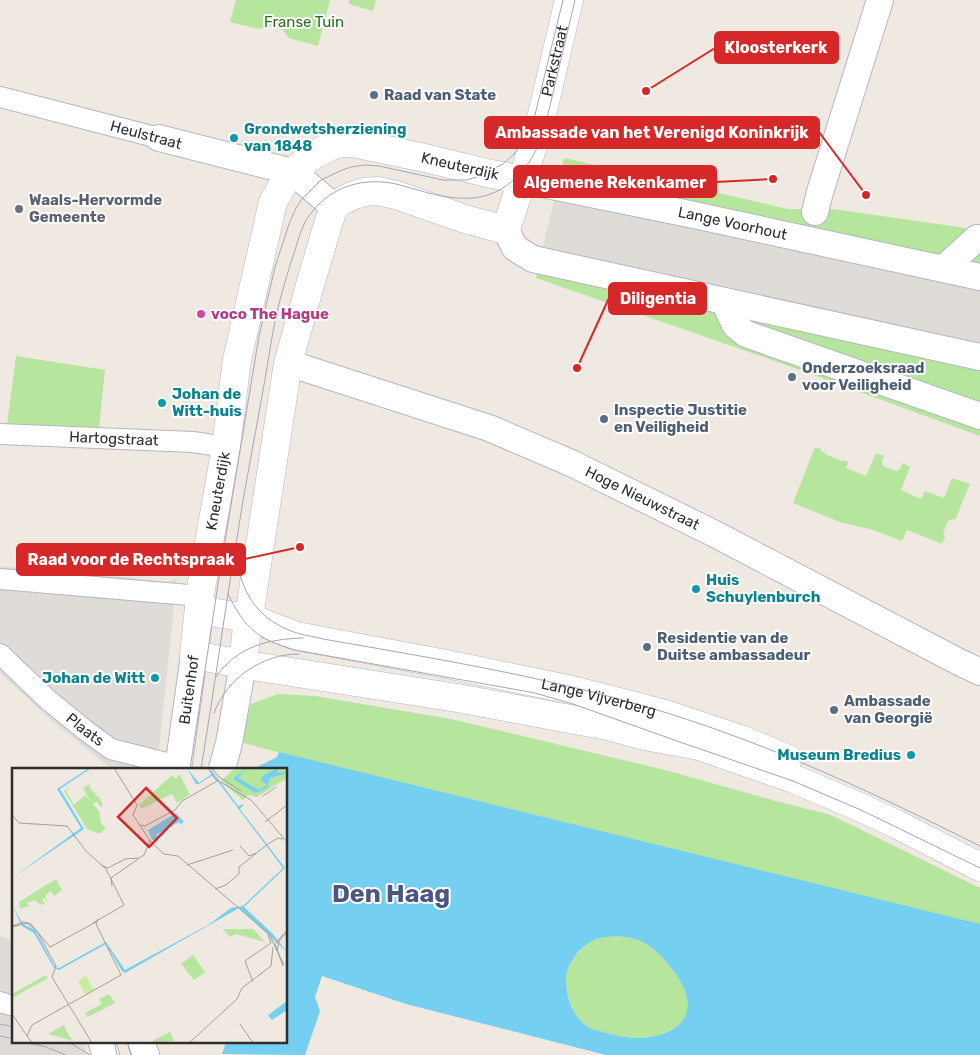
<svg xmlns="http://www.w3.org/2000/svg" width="980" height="1055" viewBox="0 0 980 1055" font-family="Rubik,sans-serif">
<rect width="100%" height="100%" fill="#efe9e1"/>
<!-- green -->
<path fill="#b6e59e" d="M236,0H330L318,46L289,38L282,29L269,26L259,29L230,22Z
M349,0H376L373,11L349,4Z
M564,158L788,209H833L980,230V436L775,361L536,278Z
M16,356L105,370L99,428L7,425Z
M815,447L821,449V451L825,453V454L842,461L843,460L849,462L846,468L866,476L876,453L884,456L882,461L883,466L896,471L900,469L902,463L910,467L901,490L921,499L925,491L944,498L952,478L970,484L955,520L953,519L948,521L943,533L945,537L942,544L907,530L902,541L873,530L840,522L793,503Z
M278,694L315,696L451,719L669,771L772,800L831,815L980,888V935L489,809L240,742L251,704Z
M616,936C622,937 629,937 635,939C652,944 665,960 675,973C705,1015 677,1039 633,1038C623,1037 613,1035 603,1032C596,1030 588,1029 583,1023C571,1012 567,998 566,982C565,966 580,947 594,940C601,937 609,937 616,936Z"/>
<!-- plaza -->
<path fill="#dfdcd8" d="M556,194L980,283V350L541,255Z
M0,566L91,573L165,582L172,581L177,577L157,769H112L53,722L0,673Z
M0,936L14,941V1041H84L86,1055H0Z"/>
<!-- water -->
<path fill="#75cff0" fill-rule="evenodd" d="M279,752L980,924V1055H606L406,1004L322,976L315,997L320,1011L305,1055L222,1054L226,1042L224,1041H286V769H253L277,757ZM616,936C622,937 629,937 635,939C652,944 665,960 675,973C705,1015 677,1039 633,1038C623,1037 613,1035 603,1032C596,1030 588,1029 583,1023C571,1012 567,998 566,982C565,966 579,947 594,940C601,937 609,937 616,936Z"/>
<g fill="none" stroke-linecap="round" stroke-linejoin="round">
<defs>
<g id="pedestrian">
<path d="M0,97L159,138"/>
<path id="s1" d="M0,434L193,442L226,447"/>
<path d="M0,579L201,596"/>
<path id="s2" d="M0,654L47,699L85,730L111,749L178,766"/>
<path d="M0,1002L14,1006"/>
</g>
<g id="minor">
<path d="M159,138L293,172L334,207"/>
<path id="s3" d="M522,180L694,215L980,277"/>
<path d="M815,212L820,192L880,0"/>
<path d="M506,230L515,248L533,259L980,357"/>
<path d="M943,269L977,238L980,239"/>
<path d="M724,301L735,325L746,334L980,416"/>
<path id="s4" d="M288,363L489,428L571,463L713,533L957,661L980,672"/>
<path id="s5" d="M178,769L194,655"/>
<path d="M222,769L229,743L243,664"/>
<path d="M101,1041L106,1055"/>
<path d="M141,1041L146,1055"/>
</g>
<g id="tertiary">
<path d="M522,180L487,173L425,158L353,143H342L331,146L312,156L293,172L287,178L273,202L237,360L226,447L201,588L194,655L254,666L457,698L608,726L645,736L699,746L794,779L862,808L896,824L980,867"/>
<path id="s6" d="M199,610L253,619L296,636L451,665L572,690L627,704L665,714L743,740L788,759"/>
<path id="s7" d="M243,664L246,636L288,363L310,285L329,221L334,207L340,202L352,196L364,192L378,191L396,195L468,220L506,230L539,127L569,0"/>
</g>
</defs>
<!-- pedestrian casing -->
<use href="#pedestrian" stroke="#b4b7c1" stroke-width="22"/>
<!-- minor casing -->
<use href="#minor" stroke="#b4b7c1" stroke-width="28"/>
<!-- tertiary casing -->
<use href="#tertiary" stroke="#b4b7c1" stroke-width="29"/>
<!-- pedestrian -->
<use href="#pedestrian" stroke="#fff" stroke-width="20"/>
<!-- minor -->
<use href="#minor" stroke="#fff" stroke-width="26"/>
<!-- tertiary -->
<use href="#tertiary" stroke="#fff" stroke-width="28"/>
<!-- tram -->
<path stroke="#a3a6b8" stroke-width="1" d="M237,556C240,590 256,617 289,630C300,635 312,636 323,639C438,659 555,678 667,713C776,747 878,795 980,846
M228,594C245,629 258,639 295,650L535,693L573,704L677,741L793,781L861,810L980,868
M216,677C237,646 269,639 303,638
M214,713C227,678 262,654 299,654
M190,769L220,571L259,336L275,267L289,224L296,208L302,199L321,180L340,171L351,167L365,165L379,166L443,180H467L479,176L503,164L514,154L526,139L533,123L563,0
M201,769C214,692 224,615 237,538C245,484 256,432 265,379C269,356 272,334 277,312C282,291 288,271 295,250C299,237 303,222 312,212C332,186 364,177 396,184C416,189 437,197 458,198C503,202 531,170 544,131L575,0
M0,1024L14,1027
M0,1036L14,1039
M22,1041L46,1047L66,1055
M67,1041L90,1055
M114,1041L117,1055
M127,1041L131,1055"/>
</g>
<!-- markers -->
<g fill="#5c6f8a" stroke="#fff" stroke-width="2">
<circle cx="374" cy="95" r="5"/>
<circle cx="792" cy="377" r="5"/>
<circle cx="604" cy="419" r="5"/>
<circle cx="647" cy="647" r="5"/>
<circle cx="834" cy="710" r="5"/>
</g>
<g fill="#0f9aa8" stroke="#fff" stroke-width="2">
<circle cx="234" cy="138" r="5"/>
<circle cx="162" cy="403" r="5"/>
<circle cx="696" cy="589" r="5"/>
<circle cx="155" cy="678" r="5"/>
<circle cx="911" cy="755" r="5"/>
</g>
<circle fill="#6b7280" stroke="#fff" stroke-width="2" cx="19" cy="209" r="5"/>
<circle fill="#d1479c" stroke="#fff" stroke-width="2" cx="201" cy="314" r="5"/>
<g text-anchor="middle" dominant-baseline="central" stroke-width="4" stroke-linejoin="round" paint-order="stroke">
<!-- park labels -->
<g font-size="15" fill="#2c6e1b" stroke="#fff">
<text x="304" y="22">Franse Tuin</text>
</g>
<!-- street labels -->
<g font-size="15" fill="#2e2e2e" stroke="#fff">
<text stroke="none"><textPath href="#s7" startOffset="825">Parkstraat</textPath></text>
<text transform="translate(146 135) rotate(15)">Heulstraat</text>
<text transform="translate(460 166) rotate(13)">Kneuterdijk</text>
<text stroke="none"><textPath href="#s3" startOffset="215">Lange Voorhout</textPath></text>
<text stroke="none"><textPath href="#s1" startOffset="114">Hartogstraat</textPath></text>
<text transform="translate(218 491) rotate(-80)">Kneuterdijk</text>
<text stroke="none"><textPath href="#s4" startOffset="380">Hoge Nieuwstraat</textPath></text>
<text stroke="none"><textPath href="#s5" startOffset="80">Buitenhof</textPath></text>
<text stroke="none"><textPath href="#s6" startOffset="410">Lange Vijverberg</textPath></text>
<text stroke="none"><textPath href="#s2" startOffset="114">Plaats</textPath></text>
</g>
<!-- service labels -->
<g font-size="15" font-weight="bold" fill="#4e5e75" stroke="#fff" text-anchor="start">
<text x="384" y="95">Raad van State</text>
<text x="802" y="368">Onderzoeksraad<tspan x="802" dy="17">voor Veiligheid</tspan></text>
<text x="614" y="410">Inspectie Justitie<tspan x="614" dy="17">en Veiligheid</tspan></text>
<text x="657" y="638">Residentie van de<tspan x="657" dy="17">Duitse ambassadeur</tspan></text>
<text x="844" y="701">Ambassade<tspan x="844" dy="17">van Georgië</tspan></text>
</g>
<!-- culture labels -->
<g font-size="15" font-weight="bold" fill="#0d838f" stroke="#fff" text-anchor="start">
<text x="244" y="129">Grondwetsherziening<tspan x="244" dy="17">van 1848</tspan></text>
<text x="172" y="394">Johan de<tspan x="172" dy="17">Witt-huis</tspan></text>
<text x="706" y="580">Huis<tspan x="706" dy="17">Schuylenburch</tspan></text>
<text x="145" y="678" text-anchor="end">Johan de Witt</text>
<text x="901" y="755" text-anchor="end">Museum Bredius</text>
</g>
<!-- worship labels -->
<g font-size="15" font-weight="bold" fill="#5b616d" stroke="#fff" text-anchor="start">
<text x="29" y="200">Waals-Hervormde<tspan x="29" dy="17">Gemeente</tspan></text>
</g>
<!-- hotel labels -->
<g font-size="15" font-weight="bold" fill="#b23c85" stroke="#fff" text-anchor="start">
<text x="211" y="314">voco The Hague</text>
</g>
<!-- town labels -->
<g font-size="25" font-weight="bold" fill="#4d5680" stroke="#fff">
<text x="391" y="893">Den Haag</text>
</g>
</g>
<!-- overview -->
<g transform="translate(12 768)">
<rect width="275" height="275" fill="#efe9e1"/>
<path d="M223,0H275V10L245,29L236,27L231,32L209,13ZM167,6L178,26L165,35L160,26L129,41L127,37L160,7L164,11ZM80,15L77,18L82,25H85L82,27L87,29L91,37L89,39L85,34L80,36L71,20ZM58,19L54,23L62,37L73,27L87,43L89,55L94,60L87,66L75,61L52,23ZM44,111L50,122L42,128L39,123L33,128L36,135L32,130L30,132L33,135L29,137L22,132L15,135L17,138L8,141L7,134ZM211,161H241L253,174L224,166L218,169ZM181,187L193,204L182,212L169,196ZM34,207L36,210L0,230V226ZM97,226L103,235L76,249L73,245L90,236L87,231ZM52,257L55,264L61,273L36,266ZM158,264L162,273L141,275L140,273Z" fill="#b6e59e"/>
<path d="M74,208L82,222L74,227L66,213Z" fill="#c9ec9a"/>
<path d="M77,0H86L78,1L48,21L72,61L0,110L69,60L45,21ZM175,0L187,15L200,6L198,0L226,38L232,36L228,41L273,100L232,139L261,166L275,184L227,140L113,205L110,203L94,176L47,202L42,200L22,165L10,158L0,137L11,156L23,162L43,199L47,200L94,174L113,202L196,157L219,140L231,138L271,100L201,7L187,16H184ZM235,0L226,10L247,22L255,17L249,12L251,8L266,0L265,4L275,5L258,10L255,20L243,25L221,11ZM164,45L172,54L169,56L172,61L167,54L144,67L147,71L140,72L136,62ZM275,233V242L260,252L256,247Z" fill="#75cff0"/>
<path fill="none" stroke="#a29e99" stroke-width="1" d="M102,0L125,37L121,47L139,74L152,86L166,88L257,166L272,197M196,0L203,11L239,32L275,74M200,0L207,9L229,23M251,28L264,19M0,47L7,55L55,58L74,83L94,101L112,137L81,155M253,54L275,37M129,57L133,58L163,42L170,33L207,12M228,78L237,88L244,85M89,97L96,100L113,91L127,90L132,87L138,72M175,97L221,82M100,118L99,110L126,91M203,121L214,117L227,106V99L256,76L266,70L271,71M0,158L12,154L19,156L38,179L86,153M0,159L15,155L25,163L44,198L40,209L80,275M265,183L267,173L275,164M271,198L263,176L275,162M241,214L233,193L259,175L256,167M0,246L20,275M228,256L241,275M15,268L20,257L109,207L84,156L86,151M177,275L225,231L230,220L259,198L261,179"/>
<path fill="#d62828" fill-opacity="0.15" stroke="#d62828" stroke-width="2.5" d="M134,20L165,50L137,79L106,49Z"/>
<rect width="275" height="275" fill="none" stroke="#2e2e2e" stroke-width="2.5"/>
</g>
<!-- callouts -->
<path fill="none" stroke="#d62828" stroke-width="2" d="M646 91L715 48M866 195L819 132M773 179L716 182M577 368L609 298M300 547L245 559"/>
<g fill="#d62828" stroke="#fff" stroke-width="2">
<circle cx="646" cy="91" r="5"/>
<circle cx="866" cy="195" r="5"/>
<circle cx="773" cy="179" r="5"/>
<circle cx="577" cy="368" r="5"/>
<circle cx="300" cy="547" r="5"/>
</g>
<g fill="#d62828" stroke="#d62828" stroke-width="2">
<rect x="715" y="32" width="123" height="31" rx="5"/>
<rect x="485" y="117" width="334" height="31" rx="5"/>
<rect x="514" y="166" width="202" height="31" rx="5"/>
<rect x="609" y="283" width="97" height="31" rx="5"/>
<rect x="17" y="544" width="228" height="31" rx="5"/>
</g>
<g font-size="16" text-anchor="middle" font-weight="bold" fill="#fff">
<text x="776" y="53">Kloosterkerk</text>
<text x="652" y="138">Ambassade van het Verenigd Koninkrijk</text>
<text x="615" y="188">Algemene Rekenkamer</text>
<text x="658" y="304">Diligentia</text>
<text x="131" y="565">Raad voor de Rechtspraak</text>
</g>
</svg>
